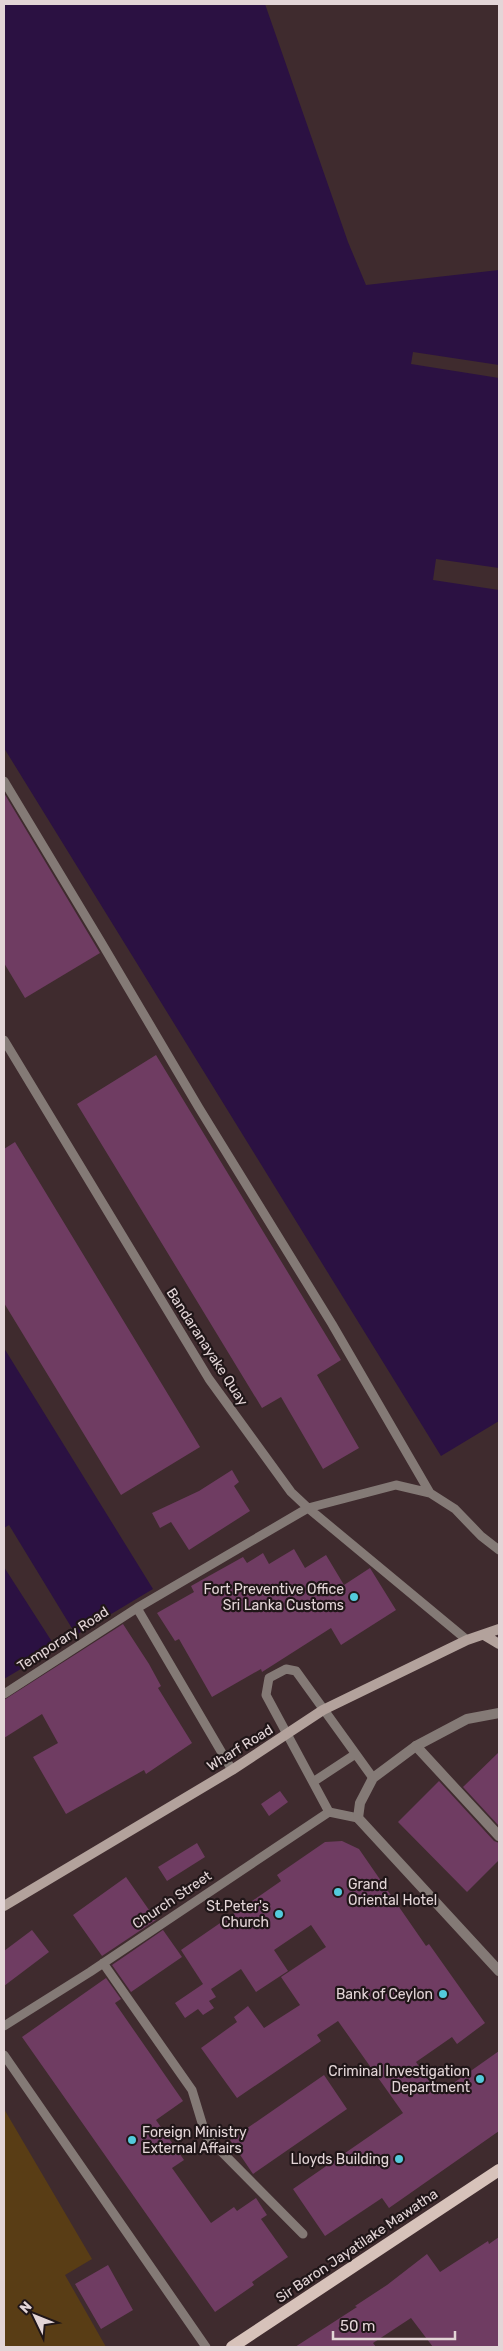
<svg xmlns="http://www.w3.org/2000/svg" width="503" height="2351" viewBox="0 0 503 2351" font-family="Rubik,sans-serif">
<rect width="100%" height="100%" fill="#3f2b2e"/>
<!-- green -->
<path fill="#593d15" d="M4,2109L92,2259L65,2275L106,2347H4Z"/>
<!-- water -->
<path fill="#2b1142" d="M4,4H265L348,242L366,285L499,270V568L436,559L433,580L499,590V1421L441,1456L4,748Z
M4,1348L153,1589L76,1635L9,1525L4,1528Z
M4,1567L56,1648L4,1679Z"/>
<!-- pier -->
<path fill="#3f2b2e" d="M413,352L499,365V378L411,364Z"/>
<!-- building -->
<path fill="#6f3c62" d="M4,793L100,953L25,998L4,963Z
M156,1055L341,1360L317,1375L359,1448L323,1469L281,1397L262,1408L77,1104Z
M15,1142L200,1447L121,1495L4,1303V1149Z
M232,1470L239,1482L234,1486L250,1511L189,1550L171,1522L160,1528L152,1513L199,1491Z
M294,1549L305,1568L326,1555L344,1585L370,1568L396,1610L341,1645L331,1628L262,1672L261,1669L212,1697L179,1639L175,1641L157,1613L194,1592L191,1586L243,1557L247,1563L263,1553L269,1564Z
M123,1624L149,1664L161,1686L158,1688L192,1743L146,1774L144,1770L66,1814L33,1757L58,1743L42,1714L4,1738V1700Z
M499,1752V1826L463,1787Z
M439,1781L494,1841L499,1843V1860L467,1892L398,1822Z
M280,1791L288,1802L269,1816L261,1804Z
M342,1841L359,1849L426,1946L429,1944L485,2023L457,2044L452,2037L416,2062L438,2094L499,2051V2131L389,2208L382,2198L325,2236L293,2189L403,2113L338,2021L317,2035L321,2041L237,2098L201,2048L237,2022L234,2017L248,2006L264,2028L300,2005L281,1977L326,1947L311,1925L274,1950L288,1971L256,1992L241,1969L211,1989L216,1997L209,2001L214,2008L203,2015L198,2009L185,2018L175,2003L203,1984L181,1950L281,1881L277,1875L325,1842Z
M197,1843L205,1857L167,1881L158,1867Z
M126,1877L156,1920L102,1956L73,1915Z
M32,1930L49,1952L4,1986V1951Z
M163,1930L182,1957L131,1992L112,1965Z
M106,1978L121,1999L115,2003L183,2101L156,2120L184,2160L172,2168L211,2223L234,2207L237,2211L256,2198L267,2215L261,2219L288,2257L252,2282L254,2285L215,2312L22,2037Z
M324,2075L347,2109L253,2174L230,2140Z
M499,2237V2347H433L411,2318L373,2343L376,2347H295L357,2307L355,2306L387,2285L427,2254L440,2272L488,2241L489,2244Z
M108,2265L133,2310L101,2329L75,2284Z"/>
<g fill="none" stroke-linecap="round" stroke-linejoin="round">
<!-- service -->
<path stroke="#847a76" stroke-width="9" d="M4,781L101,942L199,1108L332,1324L430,1493
M4,1040L209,1379L291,1492L308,1508L467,1640
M4,1694L137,1608
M232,1770L137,1608L308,1508L396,1485L430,1493L455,1509L481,1536L499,1550
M313,1782L354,1755
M329,1812L266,1695L269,1678L286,1669L296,1671L373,1778
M103,1963L192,2090L206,2136L303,2234
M4,2026L90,1972L329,1812L358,1818
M4,2055L206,2347"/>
<!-- minor -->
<path stroke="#847a76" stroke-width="10" d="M416,1746L499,1836"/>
<!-- tertiary -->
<path stroke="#847a76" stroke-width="10" d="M499,1713L467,1719L416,1746L373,1778L360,1803L358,1818L499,1971"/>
<!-- secondary -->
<path stroke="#b3a29c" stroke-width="10" d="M484,1635L499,1644
M4,1906L232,1770L323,1710L467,1640L499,1629"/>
<!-- primary -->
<path stroke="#d7c2ba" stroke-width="12" d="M232,2347L499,2170"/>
</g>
<!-- markers -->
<g fill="#53cadc" stroke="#201618" stroke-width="2">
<circle cx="354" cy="1597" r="5"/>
<circle cx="338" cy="1892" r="5"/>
<circle cx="279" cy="1914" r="5"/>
<circle cx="443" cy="1994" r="5"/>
<circle cx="480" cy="2079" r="5"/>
<circle cx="132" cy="2140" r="5"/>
<circle cx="399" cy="2159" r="5"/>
</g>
<g text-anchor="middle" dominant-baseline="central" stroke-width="4.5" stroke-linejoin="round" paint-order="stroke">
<!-- street labels -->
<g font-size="14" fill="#e3d5d7" stroke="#201618">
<text transform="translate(207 1347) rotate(57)">Bandaranayake Quay</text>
<text transform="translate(63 1639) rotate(-33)">Temporary Road</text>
<text transform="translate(240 1748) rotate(-32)">Wharf Road</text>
<text transform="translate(172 1900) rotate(-34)">Church Street</text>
<text transform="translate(357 2246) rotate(-34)">Sir Baron Jayatilake Mawatha</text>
</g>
<!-- poi labels -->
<g font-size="14" fill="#e3d5d7" stroke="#201618" text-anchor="end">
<text x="344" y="1589">Fort Preventive Office<tspan x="344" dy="16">Sri Lanka Customs</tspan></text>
<text x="348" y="1884" text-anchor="start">Grand<tspan x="348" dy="16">Oriental Hotel</tspan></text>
<text x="269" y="1906">St.Peter's<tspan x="269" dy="16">Church</tspan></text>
<text x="433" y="1994">Bank of Ceylon</text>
<text x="470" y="2071">Criminal Investigation<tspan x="470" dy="16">Department</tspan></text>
<text x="142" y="2132" text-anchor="start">Foreign Ministry<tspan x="142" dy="16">External Affairs</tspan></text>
<text x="389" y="2159">Lloyds Building</text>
</g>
</g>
<!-- border -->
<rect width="503" height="2351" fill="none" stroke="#e3d5d7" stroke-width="10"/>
<!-- north arrow -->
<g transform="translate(35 2316) rotate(313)" stroke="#201618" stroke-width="4" paint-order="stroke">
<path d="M0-4L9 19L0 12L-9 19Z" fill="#e3d5d7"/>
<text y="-8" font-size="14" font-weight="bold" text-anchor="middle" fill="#e3d5d7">N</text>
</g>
<!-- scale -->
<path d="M333 2331v8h122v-8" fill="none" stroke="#e3d5d7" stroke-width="2.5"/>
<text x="340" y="2331" font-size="15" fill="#e3d5d7" stroke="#201618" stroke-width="4" paint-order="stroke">50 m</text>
</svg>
